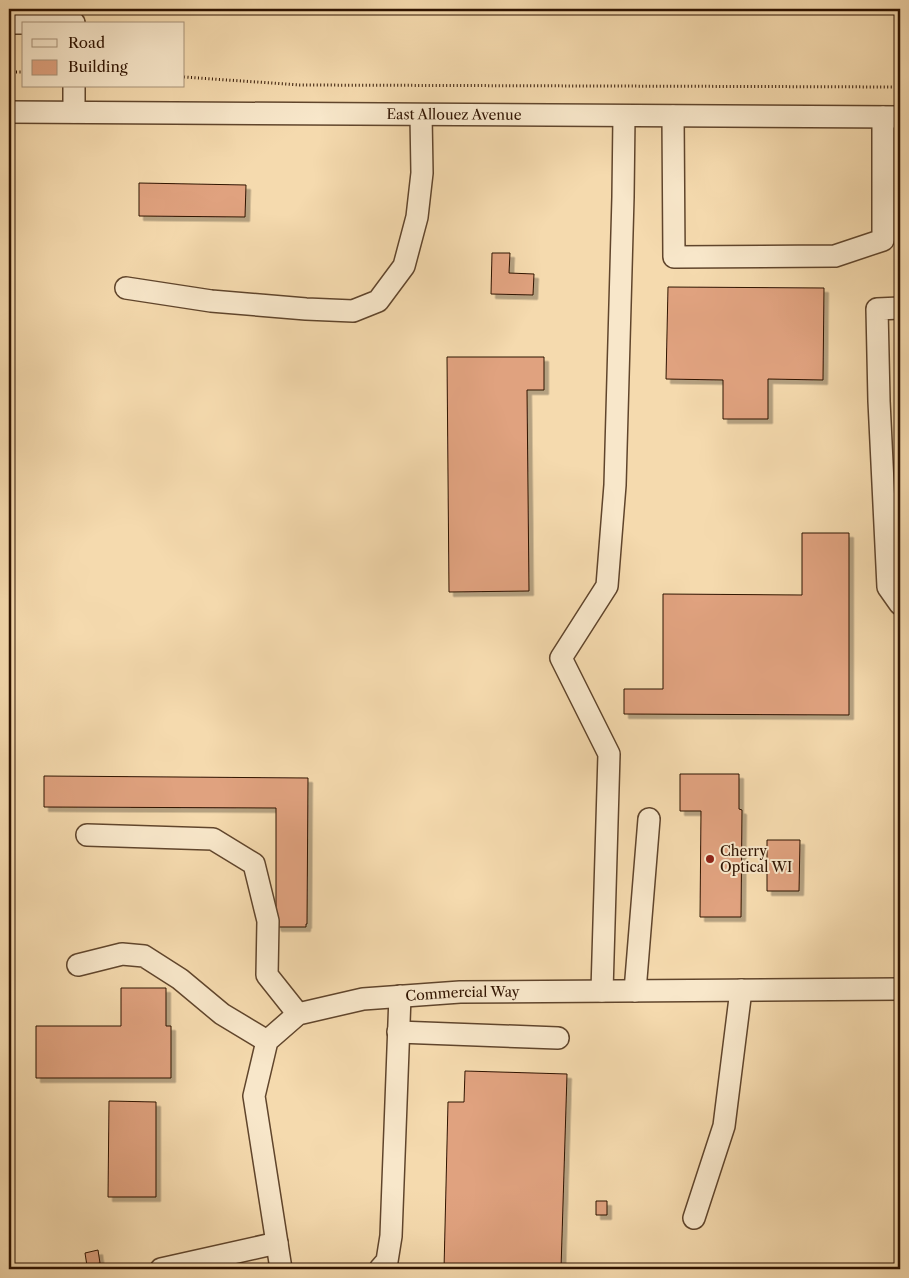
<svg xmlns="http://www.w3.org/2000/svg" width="909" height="1278" viewBox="0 0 909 1278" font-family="'Libre Caslon Text',serif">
<defs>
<filter id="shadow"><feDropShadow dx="4.5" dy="4.5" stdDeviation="0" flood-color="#0004"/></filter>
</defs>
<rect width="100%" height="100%" fill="#f5daae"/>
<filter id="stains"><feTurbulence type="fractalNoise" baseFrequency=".004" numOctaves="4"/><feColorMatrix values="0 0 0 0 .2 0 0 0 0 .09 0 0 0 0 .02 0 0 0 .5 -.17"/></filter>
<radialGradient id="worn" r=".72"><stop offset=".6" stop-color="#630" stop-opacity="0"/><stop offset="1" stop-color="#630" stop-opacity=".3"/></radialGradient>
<!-- building -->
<path fill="#e0a27f" stroke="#2f1300" filter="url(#shadow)" d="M139,183L246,185L245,217L139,216Z
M492,253H510L509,273L534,274L533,295L491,294Z
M668,287L824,288L823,380L768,379V419H723V380L666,379Z
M447,357H544V390H527L529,591L449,592Z
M802,533H849V715L624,714V689H663V594L802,595Z
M680,774H739V809L742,810L741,917H700L701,811H680Z
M44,776L308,778L307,924H306V927H277L276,924V808L44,807Z
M767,840H800L799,891H767Z
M121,988H166V1026H171V1078H36V1026H121Z
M465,1071L567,1074L561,1269H444L448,1102H464Z
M109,1101L156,1102V1197H108Z
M596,1201H607V1215H596Z
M98,1250L100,1263L87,1266L85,1253Z"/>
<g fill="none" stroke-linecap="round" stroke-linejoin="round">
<defs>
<g id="minor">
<path d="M9,23H74"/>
<path id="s1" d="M9,112L900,117"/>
<path d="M74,112V86"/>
<path d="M673,116L674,257L835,256L883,240V117"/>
<path d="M126,288L211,301L306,309L353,311L378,301L404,266L417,217L422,173L421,115"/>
<path d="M900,308L877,309L879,401L888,587L900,604"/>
<path d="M87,835L213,839L254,864L268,921L267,975L298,1014"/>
<path d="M78,965L122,954L144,956L180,979L222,1014L267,1041"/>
<path d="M602,991L609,754L561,658L607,586L615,485L623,197L624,116"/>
<path d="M635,991L649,819"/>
<path d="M398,1032L558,1038"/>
<path d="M694,1218L724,1126L741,990"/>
<path d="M161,1269L277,1243"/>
<path id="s2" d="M281,1269L254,1096L267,1041L298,1014L363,999L460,992L900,989"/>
<path d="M380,1269L387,1261L391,1236L400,996"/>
</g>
</defs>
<!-- minor casing -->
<use href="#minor" stroke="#60452c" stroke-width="24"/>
<!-- path -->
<path stroke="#2f1300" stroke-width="3" stroke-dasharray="1 2.5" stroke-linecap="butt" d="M9,72H24
M184,77L300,85L900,87"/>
<!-- minor -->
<use href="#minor" stroke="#f8e7ca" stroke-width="21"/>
</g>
<!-- markers -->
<circle fill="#8f2418" stroke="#f8e7ca" stroke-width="2" cx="710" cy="859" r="5"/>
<g text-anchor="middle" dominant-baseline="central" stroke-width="4" stroke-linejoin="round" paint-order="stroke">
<!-- street labels -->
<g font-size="14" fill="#2f1300" stroke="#f8e7ca">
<text stroke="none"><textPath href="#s1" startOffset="445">East Allouez Avenue</textPath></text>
<text stroke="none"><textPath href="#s2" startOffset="439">Commercial Way</textPath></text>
</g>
<!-- poi labels -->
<g font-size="14" fill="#2f1300" stroke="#f8e7ca" text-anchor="start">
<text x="720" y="851">Cherry<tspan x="720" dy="16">Optical WI</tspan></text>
</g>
</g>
<!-- margin -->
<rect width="909" height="1278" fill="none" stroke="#f5daae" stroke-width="30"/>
<rect x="10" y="10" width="889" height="1258" fill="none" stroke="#2f1300" stroke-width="2.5"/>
<rect x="15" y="15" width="879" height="1248" fill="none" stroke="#2f1300"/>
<!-- legend -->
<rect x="22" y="22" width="162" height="65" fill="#f8e7ca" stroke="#a89279"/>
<rect x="32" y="39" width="25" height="8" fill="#f8e7ca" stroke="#a89279"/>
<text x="68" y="48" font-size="15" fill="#2f1300">Road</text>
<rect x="32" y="60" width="25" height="15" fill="#e0a27f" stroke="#a89279"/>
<text x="68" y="72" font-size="15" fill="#2f1300">Building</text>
<rect width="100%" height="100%" filter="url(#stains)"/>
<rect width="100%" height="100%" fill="url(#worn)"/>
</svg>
